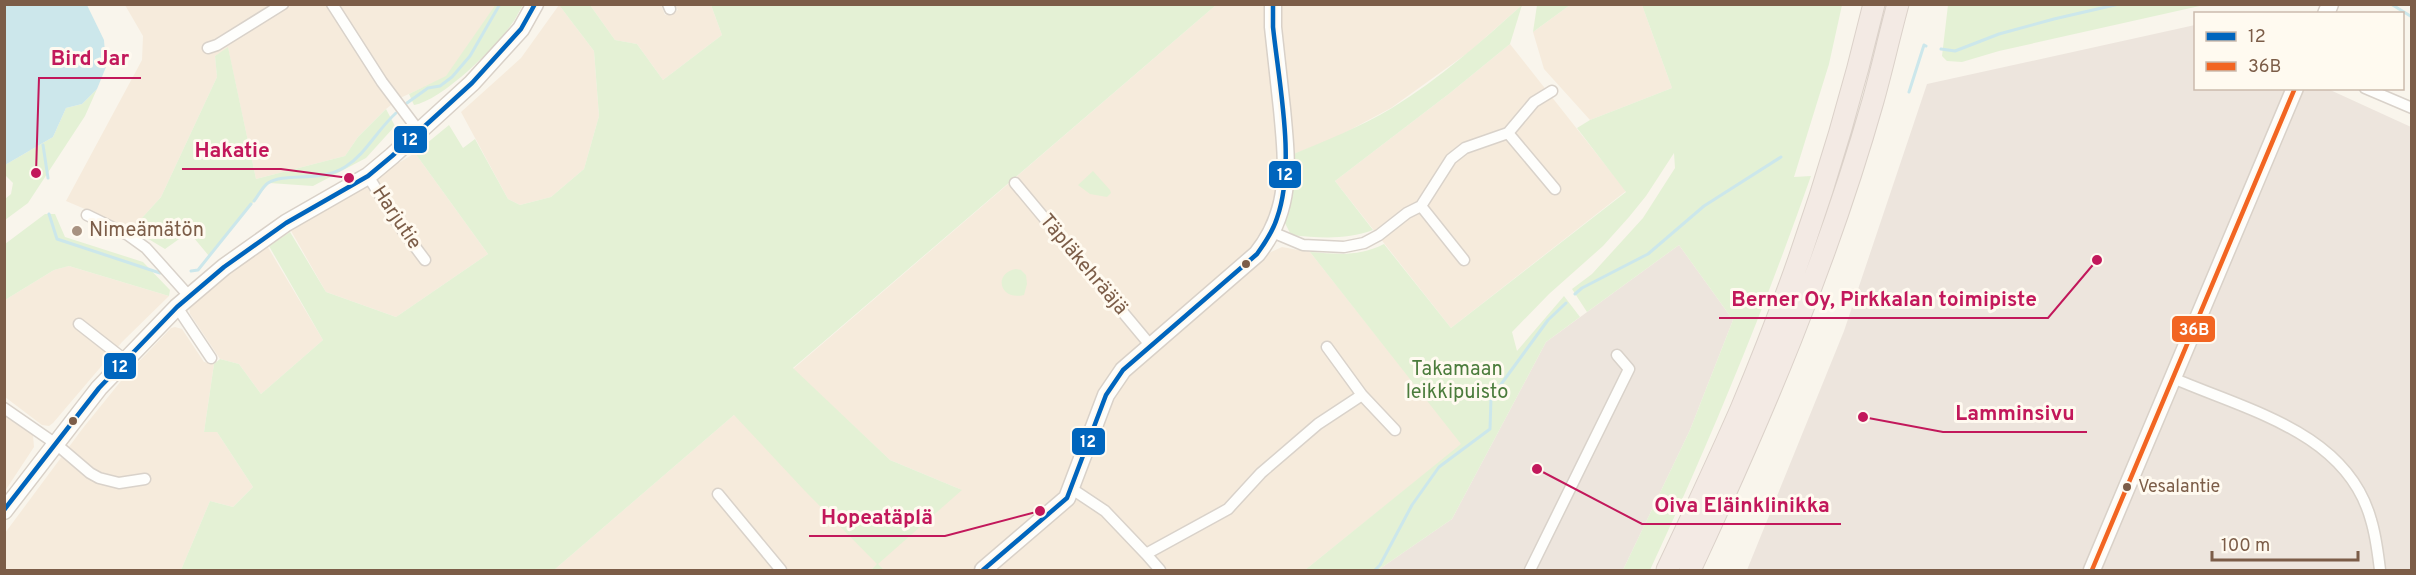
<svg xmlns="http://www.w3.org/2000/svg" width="2416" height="575" viewBox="0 0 2416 575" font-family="Overpass,sans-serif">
<rect width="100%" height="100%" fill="#f9f5ec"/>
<!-- residential -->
<path fill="#f6ebdc" d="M125,5H496L446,77L400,98L386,109L358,137L345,156L256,179L228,48L215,56L217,77L161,197L132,229L66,201L142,60L143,36Z
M559,5L594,51L599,116L584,169L551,197L520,205L508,199L461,112L521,58Z
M590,5H661L665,15L678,10L675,5H711L722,35L663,80L637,44L615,40Z
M1216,5H1267L1279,140L1276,200L1266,229L1237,263L1124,360L1067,488L979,570H884L877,565L871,570H554L734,415L962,490L890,460L793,369Z
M1277,5H1522L1469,52L1391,108L1335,138L1291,155Z
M1570,5H1642L1672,88L1590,120L1544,69L1533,32Z
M1510,44L1626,191L1451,328L1335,181L1450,93Z
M415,153L488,254L396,317L326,292L290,229Z
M266,244L323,340L261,394L239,364L220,359L190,314L189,306Z
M1282,247L1310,252L1462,444L1305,570H994L1072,504L1079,493L1111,396L1127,373L1271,252Z
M69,266L169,296L122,342L53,423L49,426L42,425L5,397V300L54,270Z
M175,327L182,329L204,362L214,364L204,432H217L253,487L233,507L210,501L181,570H5V533L83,428L125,376L171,328Z
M5,414L33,435L34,447L5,491Z"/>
<!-- industrial -->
<path fill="#ede5dd" d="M2195,25L2196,88L2328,89L2411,127V570H1747L1844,331L1927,84Z
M1679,245L1733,320L1690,430L1623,570H1378L1452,519L1546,342Z"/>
<!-- green -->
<path fill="#e4f1d5" d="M496,4L523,5C519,11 516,19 511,25C494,49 442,100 414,105L409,94L446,76Z
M559,5H590L615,40L637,44L663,80L722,35L711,5H1216L793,368L890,460L962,490L878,564L884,570H871L877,564L805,491L734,415L554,570H181L210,501L233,507L253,487L217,432H204L214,364L220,359L239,364L261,394L323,340L269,246L290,232L326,292L396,317L488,254L415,153L449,125L463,148L475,139L508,199L520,205L551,197L584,169L599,116L594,51Z
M1522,5L1510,44L1450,93L1335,181L1373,230C1346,240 1320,238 1291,235L1285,223L1292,185L1291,155C1325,141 1360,127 1392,108C1439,79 1481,42 1522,5Z
M1537,5V4L1570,5L1533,32Z
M1642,5H1842L1829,64L1794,177L1811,176C1764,310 1710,441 1650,570H1623L1690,430L1733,320L1679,245L1587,312L1572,289L1592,274L1643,218L1675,168L1674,153L1646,196L1629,217L1603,246L1549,294L1512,332L1517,351L1564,296L1580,317L1546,342L1452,519L1378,570H1305L1461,444L1310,252C1338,254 1358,257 1384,244L1451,328L1626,192L1577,128L1590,120L1672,88Z
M1948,5V4L2204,5L1999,51L1962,62L1947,61L1942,56Z
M228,47L256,179L345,156L358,137L386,109L395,126L366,158L313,186L269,183L209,256L189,232L165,249L132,229L161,197L217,77L215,56Z
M97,89L85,116L28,203L5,220V199L11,194L13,183L5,175V165L53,137L66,108L82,104Z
M1093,171L1110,190L1111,193L1107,197L1090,194L1078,185Z
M45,214H55L65,237L143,262L170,290L169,296L69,266L54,270L5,300V244Z
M1016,269L1021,270L1026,275L1027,284L1024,295C999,301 993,273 1016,269Z"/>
<!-- water -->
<path fill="#cce7eb" d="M5,4L87,5L104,40L106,67L97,89L82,104L66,108L53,137L5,165Z"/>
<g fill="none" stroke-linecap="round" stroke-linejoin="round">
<!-- stream -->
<path stroke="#cce7eb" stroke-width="3" d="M2391,4L2412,17
M1941,49L1955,51L1999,34L2054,19L2119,4
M1909,92L1924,45L1926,46
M407,103L428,88L440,86L452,77L470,56L500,4
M43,145L48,178
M254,201C258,196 263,186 268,183C286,172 320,183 345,167C366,154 377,130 396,113
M49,214L57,239L160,273
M191,271L198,270L251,204
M1575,294L1582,288L1648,254L1704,206L1781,157
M1375,570L1380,565L1412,505L1439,467L1490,429L1491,398L1548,320L1566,303"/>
<defs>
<path id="street" d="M332,4L382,82L418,130
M668,4L670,9
M208,48L217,45L283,4
M2365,88L2412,108
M1508,133L1555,189
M368,176L398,224L425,260
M1015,183L1151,346
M1421,206L1464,260
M87,215L128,235L146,248L189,296
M1272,232L1303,245L1344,247L1364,243L1379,235L1407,213L1421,206L1451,159L1465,148L1508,133L1534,102L1552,91
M177,307L211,358
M79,324L125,360
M1327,347L1362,395L1395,430
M2173,378C2246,410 2347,432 2371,520C2376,536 2378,554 2380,570
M4,408L56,444L90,473L99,478L119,483L145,479
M1072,489L1105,511L1146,554L1228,509L1261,473L1318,424L1362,395
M718,494L781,570
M1146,554L1160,570
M1530,570L1629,369L1617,355"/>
<path id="secondary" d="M2326,14L2330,4
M4,511L99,388L177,307L224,267L286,223L368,176L392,156L472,83L521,29L535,4
M983,570L1067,498L1106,395L1123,370L1257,254C1293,209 1287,163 1282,109C1279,82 1276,54 1273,27V4
M2092,570L2295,88"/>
<path id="highway" d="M1667,570C1692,517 1717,464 1741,409C1796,279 1841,142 1874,4
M1690,570C1761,418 1827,263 1873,101C1882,69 1889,37 1898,4"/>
</defs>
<!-- street casing -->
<use href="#street" stroke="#d9d2ca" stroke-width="13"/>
<!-- secondary casing -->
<use href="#secondary" stroke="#d9d1c8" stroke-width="19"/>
<!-- highway casing -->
<use href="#highway" stroke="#dbd1c9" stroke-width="23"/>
<!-- street -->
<use href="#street" stroke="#fefefc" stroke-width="10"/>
<!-- secondary -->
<use href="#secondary" stroke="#fefefc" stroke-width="16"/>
<!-- highway -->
<use href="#highway" stroke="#f3eae4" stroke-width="21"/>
<defs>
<path id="bus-1" d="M4,510L99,388L177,307L224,267L286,223L368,176L392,156L472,83L521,29L535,4
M983,570L1067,498L1106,395L1123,370L1257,254C1265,243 1273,231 1277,218C1296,164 1279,84 1273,27V4"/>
<path id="bus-2" d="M2092,570L2295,88"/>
</defs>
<!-- bus-1 casing -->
<use href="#bus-1" stroke="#fffaf0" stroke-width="9"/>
<!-- bus-2 casing -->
<use href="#bus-2" stroke="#fffaf0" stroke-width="9"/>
<!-- bus-1 -->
<use href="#bus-1" stroke="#0065bd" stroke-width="4.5"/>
<!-- bus-2 -->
<use href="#bus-2" stroke="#f26522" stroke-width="4.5"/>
</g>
<!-- markers -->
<circle fill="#a89281" stroke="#fffaf0" stroke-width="2" cx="77" cy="231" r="6"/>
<g fill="#7c5d48" stroke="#fffaf0" stroke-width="2">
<circle cx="1246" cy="264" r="5"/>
<circle cx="73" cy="421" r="5"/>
<circle cx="2127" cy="487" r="5"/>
</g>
<g text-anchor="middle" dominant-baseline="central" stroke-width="6" stroke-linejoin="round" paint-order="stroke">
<!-- bus labels -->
<g font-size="18" fill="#7c5d48" stroke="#fffaf0" text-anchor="start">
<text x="2138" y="487">Vesalantie</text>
</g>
<!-- street labels -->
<g font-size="20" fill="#7c5d48" stroke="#fffaf0">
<text transform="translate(396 218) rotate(56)">Harjutie</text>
<text transform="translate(1083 265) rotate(50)">Täpläkehrääjä</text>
</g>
<!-- poi labels -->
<g font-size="20" fill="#7c5d48" stroke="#fffaf0" text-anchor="start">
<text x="89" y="231">Nimeämätön</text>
</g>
<!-- park labels -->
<g font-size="20" fill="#4b7c3c" stroke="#fffaf0">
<text x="1457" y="370">Takamaan<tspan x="1457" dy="23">leikkipuisto</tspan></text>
</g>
</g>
<!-- callouts -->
<path fill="none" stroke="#c2185b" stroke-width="2" d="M36 173L39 78H141M349 178L281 169H182M2097 260L2048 318H1719M1863 417L1943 432H2087M1537 469L1642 524H1841M1040 511L945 536H809"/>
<g fill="#c2185b" stroke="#fffaf0" stroke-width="2">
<circle cx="36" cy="173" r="6"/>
<circle cx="349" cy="178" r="6"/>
<circle cx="2097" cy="260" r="6"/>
<circle cx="1863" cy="417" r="6"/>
<circle cx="1537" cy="469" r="6"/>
<circle cx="1040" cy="511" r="6"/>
</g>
<g font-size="21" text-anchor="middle" font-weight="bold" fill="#c2185b" stroke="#fffaf0" stroke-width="6" stroke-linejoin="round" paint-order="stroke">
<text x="90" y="65">Bird Jar</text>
<text x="232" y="157">Hakatie</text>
<text x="1884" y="306">Berner Oy, Pirkkalan toimipiste</text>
<text x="2015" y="420">Lamminsivu</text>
<text x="1742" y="512">Oiva Eläinklinikka</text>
<text x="877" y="524">Hopeatäplä</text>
</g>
<g stroke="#fffaf0" stroke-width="2">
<rect x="393" y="125" width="35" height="29" rx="6" fill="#0065bd"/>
<rect x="1268" y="160" width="34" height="29" rx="6" fill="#0065bd"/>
<rect x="2171" y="315" width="45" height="28" rx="6" fill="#f26522"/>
<rect x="103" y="352" width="34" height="28" rx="6" fill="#0065bd"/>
<rect x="1071" y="427" width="35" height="29" rx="6" fill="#0065bd"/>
</g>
<g font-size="16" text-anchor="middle" font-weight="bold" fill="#fff">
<text x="410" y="145">12</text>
<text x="1285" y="180">12</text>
<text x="2194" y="335">36B</text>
<text x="120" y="372">12</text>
<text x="1088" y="447">12</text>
</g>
<!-- border -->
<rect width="2416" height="575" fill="none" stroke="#7c5d48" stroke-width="12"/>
<!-- legend -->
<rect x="2194" y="12" width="210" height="78" fill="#fffaf0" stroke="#cbbbad" stroke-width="1.5"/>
<rect x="2206" y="32" width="30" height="9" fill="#0065bd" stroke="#cbbbad" stroke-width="1.5"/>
<text x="2248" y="42" font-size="18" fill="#7c5d48">12</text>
<rect x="2206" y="62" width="30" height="9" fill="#f26522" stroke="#cbbbad" stroke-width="1.5"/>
<text x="2248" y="72" font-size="18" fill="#7c5d48">36B</text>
<!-- scale -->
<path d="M2212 551v9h146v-9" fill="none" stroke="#7c5d48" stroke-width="3"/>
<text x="2221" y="551" font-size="18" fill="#7c5d48" stroke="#fffaf0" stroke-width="4.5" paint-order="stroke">100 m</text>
</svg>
